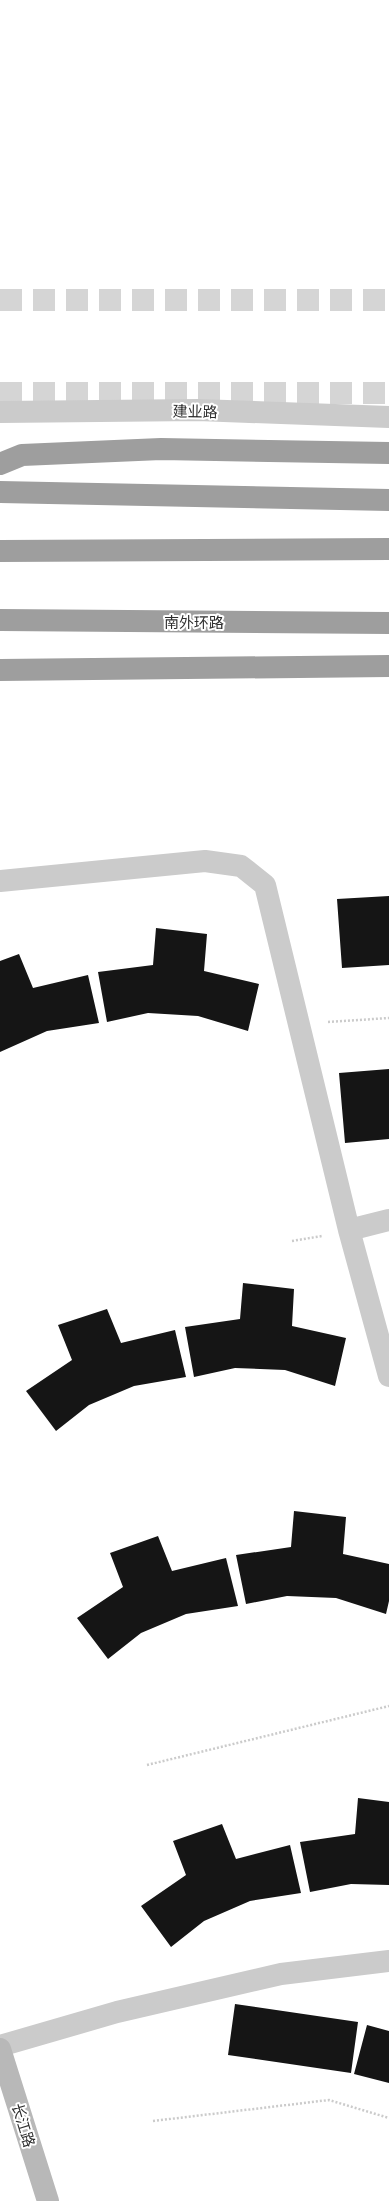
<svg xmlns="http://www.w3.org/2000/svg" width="389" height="2201" viewBox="0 0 389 2201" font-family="'Exo 2','Noto Sans SC',sans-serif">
<rect width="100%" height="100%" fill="#fff"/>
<!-- building -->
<path fill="#151515" d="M389,896V965L342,968L337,899Z
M156,928L207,934L204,971L259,984L248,1031L198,1016L148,1013L107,1022L98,972L153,965Z
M19,954L33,988L88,975L99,1023L47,1031L0,1052V961Z
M389,1069V1139L345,1143L339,1073Z
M243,1283L294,1289L292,1326L346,1338L335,1386L285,1370L235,1368L194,1377L185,1327L240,1319Z
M107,1309L121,1343L175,1330L186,1377L134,1386L89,1405L56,1431L26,1391L72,1360L58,1325Z
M294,1511L346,1517L343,1554L389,1564V1601L386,1614L336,1598L287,1596L246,1604L236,1555L291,1547Z
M158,1536L172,1571L226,1558L238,1606L186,1614L141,1633L108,1659L77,1618L123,1587L110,1553Z
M358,1798L389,1802V1885L351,1884L310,1892L300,1842L355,1834Z
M222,1824L236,1859L290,1845L301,1893L250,1901L204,1921L171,1947L141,1906L186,1875L173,1841Z
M235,2004L358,2022L351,2073L228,2055Z
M367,2025L389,2031V2083L354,2074Z"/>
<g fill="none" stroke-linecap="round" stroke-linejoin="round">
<!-- motorway-tunnel -->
<path stroke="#d5d5d5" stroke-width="22" stroke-dasharray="22 11" stroke-linecap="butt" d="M0,300H389
M0,393H389"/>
<!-- path -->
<path stroke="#cbcbcb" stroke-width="2.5" stroke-dasharray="2 2" stroke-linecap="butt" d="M328,1022L389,1018
M292,1241L322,1236
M147,1765L389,1706
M153,2121L329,2100L389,2118"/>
<!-- minor -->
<path stroke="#cbcbcb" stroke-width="22" d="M0,412L198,410L389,417
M0,881L205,861L241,866L265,885L349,1230L389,1376
M349,1230L389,1220
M0,2046L117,2012L281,1974L389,1961"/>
<!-- secondary -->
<path stroke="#b8b8b8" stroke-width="22" d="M0,2049L48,2201"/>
<!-- trunk -->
<path stroke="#9e9e9e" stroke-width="22" d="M0,464L22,455L161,449L389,453
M0,492L389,500
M0,551L389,549
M0,620L389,623
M0,670L389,666"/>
</g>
<g text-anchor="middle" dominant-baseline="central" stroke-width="4" stroke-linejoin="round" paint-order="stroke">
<!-- street labels -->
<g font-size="15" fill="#2e2e2e" stroke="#fff">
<text transform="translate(195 411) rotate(1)">建业路</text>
<text x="194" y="622">南外环路</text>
<text transform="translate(24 2125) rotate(73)">长江路</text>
</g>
</g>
</svg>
